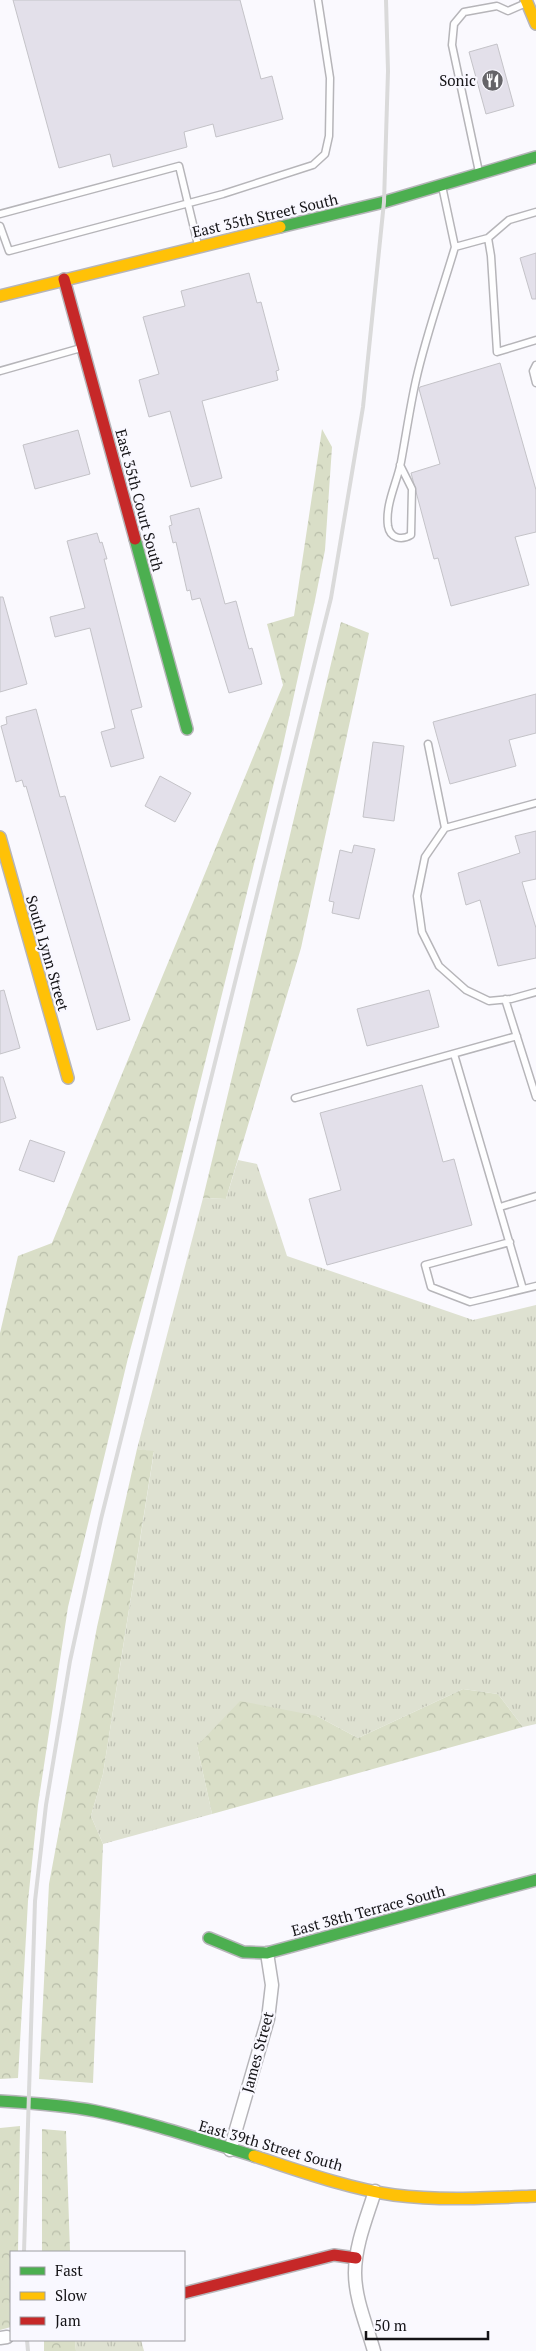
<svg xmlns="http://www.w3.org/2000/svg" width="536" height="2351" viewBox="0 0 536 2351" font-family="'PT Serif',serif">
<defs>
<pattern id="grass-tufts" width="24" height="20" patternUnits="userSpaceOnUse" patternTransform="scale(1.25)"><rect width="24" height="20" fill="#dee1d1"/><path d="M3 7l-1-3M5 7V3M7 7l1-3M15 17l-1-3M17 17v-4M19 17l1-3" fill="none" stroke="#bec0b3"/></pattern>
<pattern id="forest-crowns" width="20" height="18" patternUnits="userSpaceOnUse" patternTransform="scale(1.25)"><rect width="20" height="18" fill="#d9dec7"/><path d="M2 6a3 3 0 1 1 6 0M12 15a3 3 0 1 1 6 0" fill="none" stroke="#b9beaa"/></pattern>
</defs>
<rect width="100%" height="100%" fill="#faf9fe"/>
<!-- grass -->
<path fill="url(#grass-tufts)" d="M238,1160L257,1164L287,1256L473,1320L536,1305V1724L523,1727L498,1694L463,1689L358,1738L317,1716L197,1746L212,1814L103,1844L91,1816L103,1774L154,1452L137,1449L203,1198L226,1199Z
M75,2340H141L144,2351H76Z"/>
<!-- forest -->
<path fill="url(#forest-crowns)" d="M322,429L332,447L325,550L315,600L281,754L224,986L171,1200L128,1358L68,1607L38,1805L28,1901L18,2078L0,2079V1333L18,1256L52,1243L283,685L267,624L294,616Z
M341,622L369,633L301,948L226,1199L203,1198Z
M137,1449L154,1451L103,1774L91,1816L103,1844L93,2083L39,2079L49,1884L97,1627Z
M463,1689L498,1694L523,1727L212,1814L197,1746L240,1701L317,1716L358,1738Z
M20,2126L18,2252H11V2327L0,2330V2128Z
M42,2129L66,2131L70,2252H42Z
M44,2340H75L76,2351H44Z"/>
<!-- building -->
<path fill="#e3e0ea" stroke="#c4c3c8" d="M13,0H240L261,79L272,76L283,119L216,137L213,124L184,132L187,147L113,167L110,154L59,168Z
M497,44L514,106L486,114L469,52Z
M536,253V299H532L520,258Z
M249,273L257,303L261,302L279,370L276,371L278,380L202,401L222,478L191,487L170,411L149,417L139,380L159,374L143,317L185,306L181,291Z
M500,363L536,490V532L515,537L529,585L451,606L438,558L434,559L411,473L440,464L419,389L420,387Z
M78,430L90,474L35,489L23,445Z
M199,508L225,604L236,601L249,649L252,648L262,684L229,693L200,598L192,600L190,590L187,591L176,542L173,543L169,526L172,525L170,516Z
M97,533L100,543L102,542L107,559H104L142,707L131,710L144,758L111,767L101,732L115,728L90,628L55,637L50,617L85,608L67,541Z
M0,597H3L27,684L0,692Z
M536,694V733L509,740L516,766L450,784L433,722Z
M36,709L60,797L65,796L130,1020L97,1030L26,786L24,787L22,780L16,782L1,726L7,724L6,717Z
M373,742L404,746L394,821L363,817Z
M160,776L191,793L175,822L145,806Z
M536,831V879L522,882L536,928V958L498,966L480,900L466,905L458,873L520,853L515,836Z
M354,845L375,849L359,919L332,913L334,902L329,901L340,850L352,853Z
M4,990L20,1048L0,1054V991Z
M429,990L439,1027L367,1046L357,1009Z
M0,1077H3L16,1118L0,1123Z
M422,1085L443,1162L454,1159L472,1225L327,1265L309,1199L341,1190L320,1113Z
M30,1140L65,1152L54,1182L19,1170Z"/>
<g fill="none" stroke-linecap="round" stroke-linejoin="round">
<defs>
<path id="lane" d="M479,172L452,45L454,24L464,12L497,6L508,11L524,4
M442,186L455,247L488,238L491,256L497,352L536,340
M0,214L179,166L198,245
M0,226L9,251L223,194L313,165L325,154L329,136L330,78L318,0
M488,238L509,220L536,212
M536,365L533,371L536,383
M0,371L81,348
M400,465L412,489L411,535C401,541 390,538 388,526C385,504 397,483 401,462C406,435 410,407 416,380C426,335 442,291 455,247
M428,744L445,828
M536,803L445,828L425,857L417,896L422,932L439,966L466,990L489,1001L511,999L536,992
M505,999L536,1097
M454,1054L523,1289
M295,1098L517,1036
M500,1207L536,1196
M510,1242L425,1265L431,1287L470,1302L536,1286"/>
<path id="street" d="M230,2150L268,2019L272,1985L267,1953
M0,2338L7,2337
M374,2351C367,2326 355,2299 355,2273C355,2245 367,2217 375,2191"/>
<path id="fast" d="M280,227L384,202L536,157
M135,539L187,729
M209,1938L243,1952L267,1953L536,1880
M0,2101C32,2103 64,2105 95,2111C149,2122 202,2140 254,2156"/>
<path id="slow" d="M526,0L536,24
M0,296L280,227
M0,837L68,1078
M254,2156C300,2171 347,2188 394,2195C441,2201 489,2198 536,2196"/>
<path id="jam" d="M64,279L135,539
M184,2293L334,2255L356,2258"/>
</defs>
<!-- lane casing -->
<use href="#lane" stroke="#b6b5b9" stroke-width="9"/>
<!-- street casing -->
<use href="#street" stroke="#b6b5b9" stroke-width="15"/>
<!-- fast casing -->
<use href="#fast" stroke="#b6b5b9" stroke-width="14"/>
<!-- slow casing -->
<use href="#slow" stroke="#b6b5b9" stroke-width="14"/>
<!-- jam casing -->
<use href="#jam" stroke="#b6b5b9" stroke-width="14"/>
<!-- lane -->
<use href="#lane" stroke="#fefeff" stroke-width="6"/>
<!-- street -->
<use href="#street" stroke="#fefeff" stroke-width="12"/>
<!-- fast -->
<use href="#fast" stroke="#4caf50" stroke-width="11"/>
<!-- slow -->
<use href="#slow" stroke="#ffc107" stroke-width="11"/>
<!-- jam -->
<use href="#jam" stroke="#c62828" stroke-width="11"/>
<!-- rail -->
<path stroke="#dadada" stroke-width="4" d="M24,2252L35,1901L46,1805L70,1661L101,1519L331,598L363,407L384,202L388,71L386,0
M27,2340L28,2351"/>
</g>
<!-- icons -->
<defs>
<symbol id="restaurant-disc" viewBox="-11 -11 22 22"><circle r="9.5" fill="#656468" stroke="#f9f8ff"/><path d="M-5-6h1v4h1v-4h1v4h1v-4h1v5L-1.5 .5V6h-2V.5L-5-1ZM5-6V6H3V1.5H1.5Q1.5-4 5-6Z" fill="#fff"/></symbol>
</defs>
<g fill-rule="evenodd">
<use href="#restaurant-disc" x="480" y="68" width="25" height="25"/>
</g>
<g text-anchor="middle" dominant-baseline="central" stroke-width="4.5" stroke-linejoin="round" paint-order="stroke">
<!-- poi labels -->
<g font-size="15" fill="#151417" stroke="#f9f8ff" text-anchor="end">
<text x="476" y="80">Sonic</text>
</g>
<!-- street labels -->
<g font-size="15" fill="#151417" stroke="#f9f8ff">
<text transform="translate(265 215) rotate(-13)">East 35th Street South</text>
<text transform="translate(140 500) rotate(75)">East 35th Court South</text>
<text transform="translate(48 953) rotate(74)">South Lynn Street</text>
<text transform="translate(368 1910) rotate(-15)">East 38th Terrace South</text>
<text transform="translate(257 2052) rotate(-75)">James Street</text>
<text transform="translate(271 2145) rotate(16)">East 39th Street South</text>
</g>
</g>
<!-- legend -->
<rect x="10" y="2251" width="175" height="90" fill="#f9f8ff" stroke="#9e9da2"/>
<rect x="20" y="2267" width="25" height="8" fill="#4caf50" stroke="#9e9da2"/>
<text x="55" y="2276" font-size="15" fill="#151417">Fast</text>
<rect x="20" y="2292" width="25" height="8" fill="#ffc107" stroke="#9e9da2"/>
<text x="55" y="2301" font-size="15" fill="#151417">Slow</text>
<rect x="20" y="2317" width="25" height="8" fill="#c62828" stroke="#9e9da2"/>
<text x="55" y="2326" font-size="15" fill="#151417">Jam</text>
<!-- scale -->
<path d="M366 2331v8h122v-8" fill="none" stroke="#151417" stroke-width="2.5"/>
<text x="374" y="2331" font-size="15" fill="#151417" stroke="#f9f8ff" stroke-width="4" paint-order="stroke">50 m</text>
</svg>
